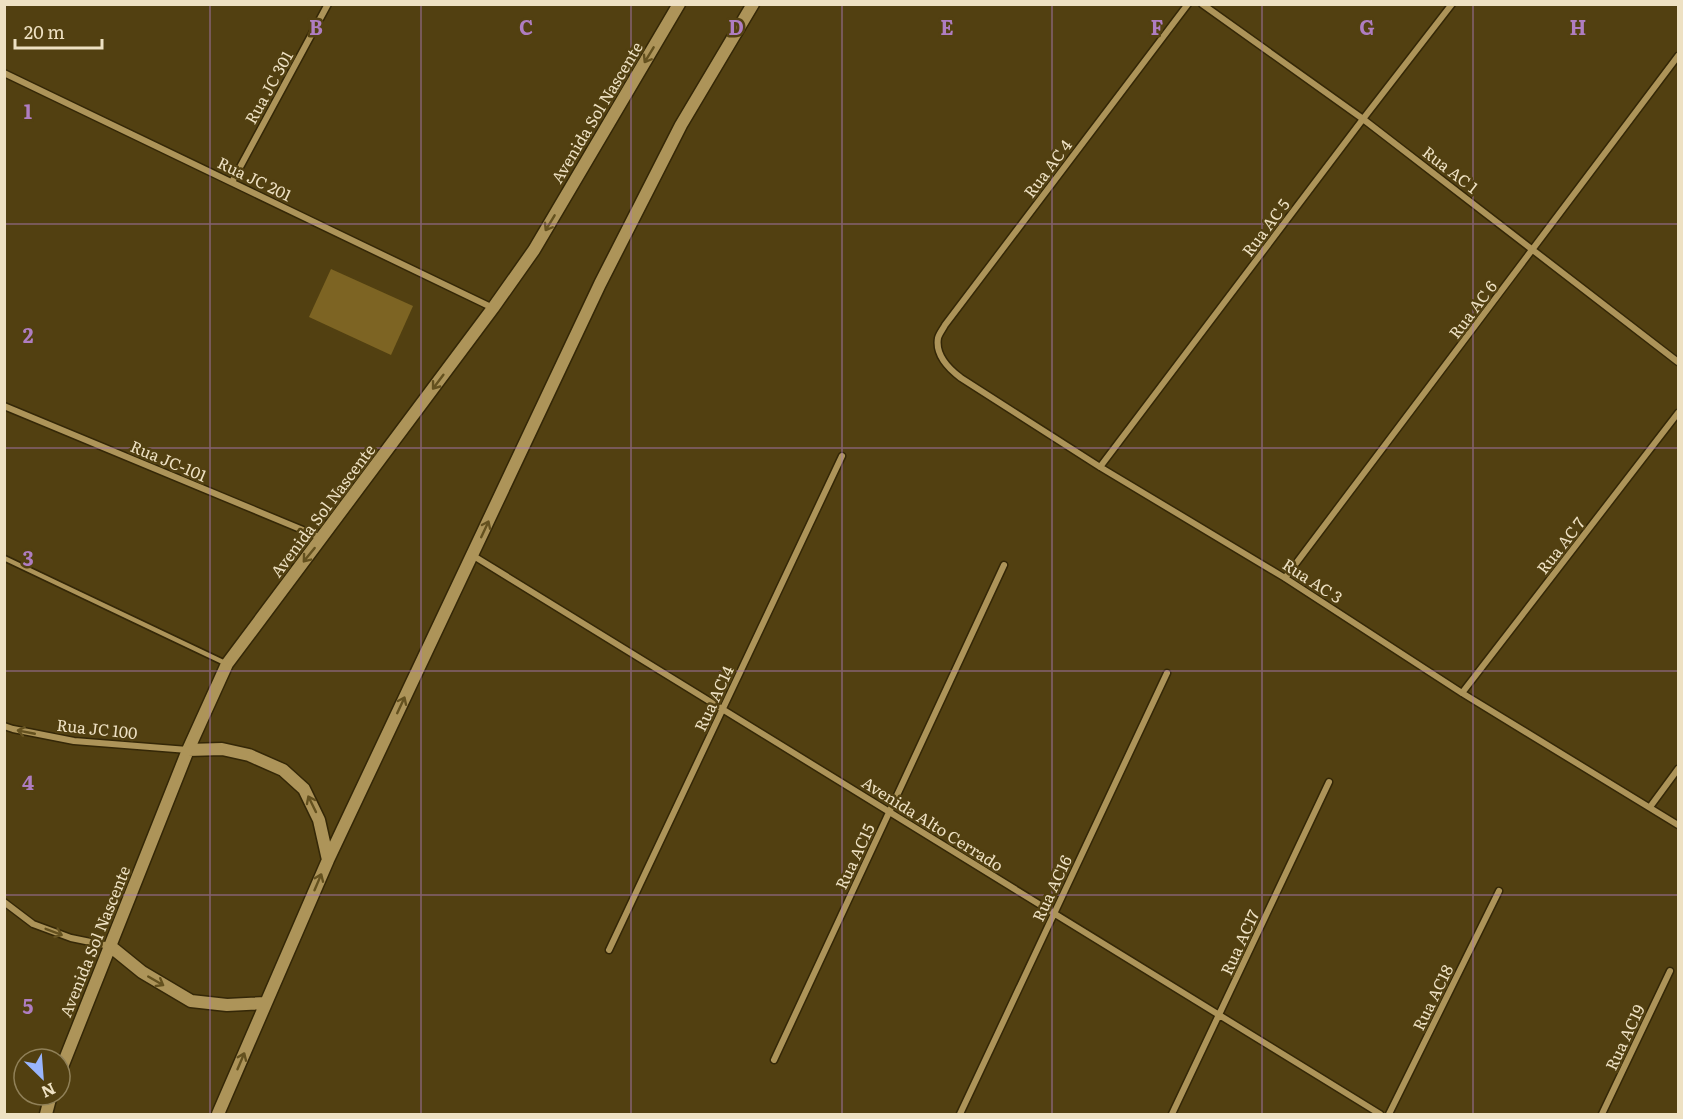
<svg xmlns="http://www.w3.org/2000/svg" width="1683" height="1119" viewBox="0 0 1683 1119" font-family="Literata,serif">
<rect width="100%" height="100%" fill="#524011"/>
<!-- building -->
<path fill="#7d6423" d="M331,269L413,306L391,355L309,317Z"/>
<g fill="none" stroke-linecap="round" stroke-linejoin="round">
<defs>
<path id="lane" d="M4,558L225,663"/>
<path id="street" d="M1188,4L945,325C943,329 939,334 938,338C935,355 949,369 961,378L1100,467L1285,578L1462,693L1678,825
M1202,4L1363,119L1678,362
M4,73L493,308
M232,182L328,4
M4,406L322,538
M1100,467L1363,119L1452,4
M472,555L1380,1114
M1285,578L1678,56
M1462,693L1678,413
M4,726L13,729L74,741L188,750
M1650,807L1678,769
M4,902L33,924L71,938L110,946
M609,950L842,456
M774,1060L1004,565
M960,1114L1167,673
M1172,1114L1329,782
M1389,1114L1499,891
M1602,1114L1670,971"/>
<path id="secondary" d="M188,750L222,749L249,755L283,770L304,789L319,820L328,860
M110,946L142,972L191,1001L227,1005L266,1003
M60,1072L188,750L227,664L493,308L534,250L679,4
M46,1114L51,1095
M218,1114L328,860L600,284L681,125L753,4"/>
</defs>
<!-- lane casing -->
<use href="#lane" stroke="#342707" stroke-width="8"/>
<!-- street casing -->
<use href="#street" stroke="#342707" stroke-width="9"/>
<!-- secondary casing -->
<use href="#secondary" stroke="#342707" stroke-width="15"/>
<!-- lane -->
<use href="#lane" stroke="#ad9459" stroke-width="4.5"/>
<!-- street -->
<use href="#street" stroke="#ad9459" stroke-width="6"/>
<!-- secondary -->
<use href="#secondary" stroke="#ad9459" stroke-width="12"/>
</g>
<!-- one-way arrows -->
<defs><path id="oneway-shaft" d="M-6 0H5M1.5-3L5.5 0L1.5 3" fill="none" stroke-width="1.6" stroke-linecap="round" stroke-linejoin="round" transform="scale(1.5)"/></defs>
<g stroke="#64511f">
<use href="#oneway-shaft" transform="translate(649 55) rotate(121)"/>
<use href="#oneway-shaft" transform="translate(550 223) rotate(121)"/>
<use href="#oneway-shaft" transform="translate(438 382) rotate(127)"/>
<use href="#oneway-shaft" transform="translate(485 529) rotate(-65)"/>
<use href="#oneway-shaft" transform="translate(309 555) rotate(129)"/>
<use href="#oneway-shaft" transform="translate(401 705) rotate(-65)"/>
<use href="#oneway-shaft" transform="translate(26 732) rotate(-169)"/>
<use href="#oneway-shaft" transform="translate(312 804) rotate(-116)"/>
<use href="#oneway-shaft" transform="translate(318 882) rotate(-67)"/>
<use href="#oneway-shaft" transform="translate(54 932) rotate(21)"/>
<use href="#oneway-shaft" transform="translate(156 981) rotate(30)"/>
<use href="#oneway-shaft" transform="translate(241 1061) rotate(-67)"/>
</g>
<!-- grid -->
<path fill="none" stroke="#af7dc1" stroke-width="1.5" stroke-opacity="0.55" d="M210,4V1114M421,4V1114M631,4V1114M842,4V1114M1052,4V1114M1262,4V1114M1473,4V1114M4,224H1678M4,448H1678M4,671H1678M4,895H1678"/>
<g text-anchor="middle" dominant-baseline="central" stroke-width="5" stroke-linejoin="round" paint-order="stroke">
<!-- street labels -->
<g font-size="16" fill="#eee1c3" stroke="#524011">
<text transform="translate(268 87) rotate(-61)">Rua JC 301</text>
<text transform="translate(596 112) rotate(-59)">Avenida Sol Nascente</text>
<text transform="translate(1047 168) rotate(-53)">Rua AC 4</text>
<text transform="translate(1451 169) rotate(38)">Rua AC 1</text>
<text transform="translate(255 178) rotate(26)">Rua JC 201</text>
<text transform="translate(1265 227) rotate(-53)">Rua AC 5</text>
<text transform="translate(1472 309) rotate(-53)">Rua AC 6</text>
<text transform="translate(169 460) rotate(23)">Rua JC-101</text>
<text transform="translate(322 510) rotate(-53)">Avenida Sol Nascente</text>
<text transform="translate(1560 545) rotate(-52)">Rua AC 7</text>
<text transform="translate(1313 580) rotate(33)">Rua AC 3</text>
<text transform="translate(713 698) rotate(-65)">Rua AC14</text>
<text transform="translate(97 728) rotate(6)">Rua JC 100</text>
<text transform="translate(933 823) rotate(32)">Avenida Alto Cerrado</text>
<text transform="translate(854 856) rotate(-65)">Rua AC15</text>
<text transform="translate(1051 888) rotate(-65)">Rua AC16</text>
<text transform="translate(94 941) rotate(-68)">Avenida Sol Nascente</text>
<text transform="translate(1239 942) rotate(-65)">Rua AC17</text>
<text transform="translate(1432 997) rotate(-64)">Rua AC18</text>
<text transform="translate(1624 1037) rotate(-65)">Rua AC19</text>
</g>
</g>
<g font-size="20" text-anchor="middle" font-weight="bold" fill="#af7dc1" stroke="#524011" stroke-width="5" stroke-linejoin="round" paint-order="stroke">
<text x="316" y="35">B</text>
<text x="526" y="35">C</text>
<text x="736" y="35">D</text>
<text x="947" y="35">E</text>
<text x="1157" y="35">F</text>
<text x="1367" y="35">G</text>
<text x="1578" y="35">H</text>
<text x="28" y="119">1</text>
<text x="28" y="343">2</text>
<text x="28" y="566">3</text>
<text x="28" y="790">4</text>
<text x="28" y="1014">5</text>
</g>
<!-- border -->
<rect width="1683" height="1119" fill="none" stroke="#eee1c3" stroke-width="12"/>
<!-- north arrow -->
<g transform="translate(42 1077) rotate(155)"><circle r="28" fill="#524011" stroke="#908058" stroke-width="1.5"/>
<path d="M0-4.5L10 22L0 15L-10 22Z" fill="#99b5fd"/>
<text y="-9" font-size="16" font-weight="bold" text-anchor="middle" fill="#eee1c3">N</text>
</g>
<!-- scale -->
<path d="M15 39v9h87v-9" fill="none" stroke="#eee1c3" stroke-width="3"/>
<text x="24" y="39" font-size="18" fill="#eee1c3" stroke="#524011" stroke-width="4.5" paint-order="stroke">20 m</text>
</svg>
